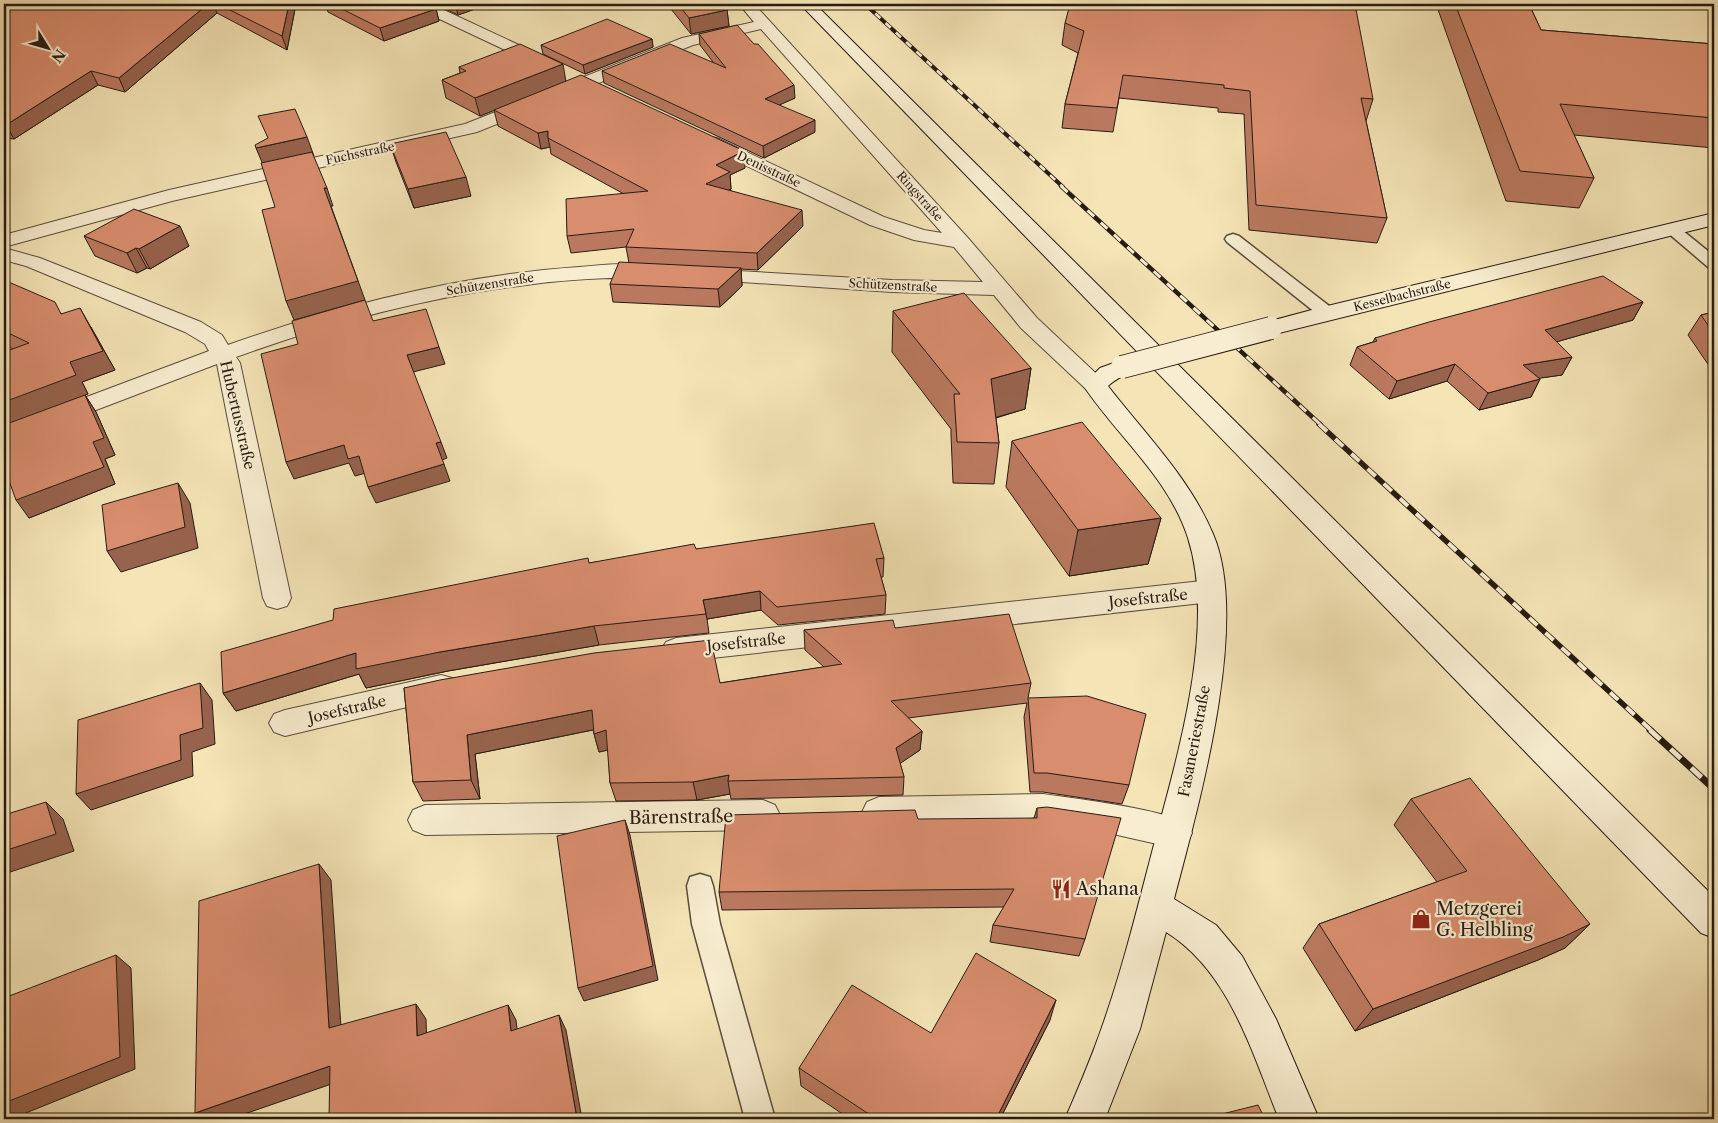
<svg xmlns="http://www.w3.org/2000/svg" width="1718" height="1123" viewBox="0 0 1718 1123" font-family="'Libre Caslon Text',serif">
<rect width="100%" height="100%" fill="#f4e4b6"/>
<filter id="stains"><feTurbulence type="fractalNoise" baseFrequency=".004" numOctaves="4"/><feColorMatrix values="0 0 0 0 .2 0 0 0 0 .09 0 0 0 0 .02 0 0 0 .5 -.17"/></filter>
<radialGradient id="worn" r=".72"><stop offset=".6" stop-color="#630" stop-opacity="0"/><stop offset="1" stop-color="#630" stop-opacity=".3"/></radialGradient>
<g fill="none" stroke-linecap="round" stroke-linejoin="round">
<defs>
<path id="lane" d="M1672,224L1677,226L1714,256V269L1708,267L1667,232L1664,229L1667,226Z
M1233,234L1239,236L1333,309L1335,313L1333,317H1321L1227,242L1225,239L1227,236Z
M700,874L710,877L713,886L720,924L775,1119H745L692,924L687,886L690,877Z"/>
<path id="street" d="M412,4H431L551,60L553,63L551,66H539L414,7Z
M739,4H754L968,238L1037,318L1103,380L1107,385L1103,390L1095,392L1087,390L1021,328L994,295L892,292L697,279L693,275L697,271L704,269L892,280L983,282L954,247L914,240L870,225L705,146L702,142L705,138L711,137L717,138L884,217L924,230L942,233L761,29L693,45L477,132L172,201L4,247V235L169,190L465,124L682,38L754,22Z
M4,248L40,258L201,322L222,335L228,345C341,305 460,275 579,267C604,265 634,261 658,268L661,272L658,276C643,280 625,278 609,278C582,279 554,281 526,285C427,297 330,323 236,357L240,363L291,598L287,606L277,609L267,606L263,598L217,364L4,445V428L209,351L205,344L185,332L26,266L4,260Z
M1211,580L1221,584L1225,591L1221,598L1211,602L676,662L666,658L661,650L666,642L676,638Z
M441,675L452,678L456,687L452,696L441,699L285,736L274,732L269,723L274,714L285,710Z
M1043,794C1091,801 1141,806 1187,822L1192,833L1187,844L1175,848L1104,832L1043,824L879,827L867,822L862,812L867,802L879,797Z
M763,800L775,805L780,815L775,825L763,830L425,835L413,830L408,820L413,810L425,805Z"/>
<path id="secondary" d="M800,4H815L1714,897V938L1701,933Z
M1714,213V225L1271,335L1263,333L1260,328L1263,323L1319,308Z
M1122,360L1130,362L1134,367C1128,375 1116,378 1108,386C1145,434 1189,477 1213,534C1251,622 1198,807 1174,899L1216,925L1242,956L1276,1019L1319,1119H1279C1252,1053 1230,972 1166,932L1140,1029L1105,1119H1065C1078,1089 1091,1059 1102,1027C1124,965 1139,901 1156,837C1179,750 1216,626 1188,538C1169,478 1117,436 1083,385L1100,368Z"/>
</defs>
<!-- lane casing -->
<use href="#lane" stroke="#5a4d3c" stroke-width="3"/>
<!-- street casing -->
<use href="#street" stroke="#5a4d3c" stroke-width="2"/>
<!-- secondary casing -->
<use href="#secondary" stroke="#271b13" stroke-width="2"/>
<!-- lane -->
<use href="#lane" fill="#f8edd0" fill-rule="evenodd"/>
<!-- street -->
<use href="#street" fill="#f8edd0" fill-rule="evenodd"/>
<!-- secondary -->
<use href="#secondary" fill="#f8edd0" fill-rule="evenodd"/>
<defs>
<path id="rail-far3" d="M865,4L1063,187"/>
<path id="rail-far2" d="M1061,186L1321,425"/>
<path id="rail-far1" d="M1319,424L1652,731"/>
<path id="rail" d="M1650,730L1714,789"/>
</defs>
<!-- rail-far3 casing -->
<use href="#rail-far3" stroke="#271b13" stroke-width="4"/>
<!-- rail-far2 casing -->
<use href="#rail-far2" stroke="#271b13" stroke-width="4.5"/>
<!-- rail-far1 casing -->
<use href="#rail-far1" stroke="#271b13" stroke-width="5.5"/>
<!-- rail casing -->
<use href="#rail" stroke="#271b13" stroke-width="7"/>
<!-- rail-far3 -->
<use href="#rail-far3" stroke="#f8edd0" stroke-width="2.5" stroke-dasharray="7" stroke-linecap="butt"/>
<!-- rail-far2 -->
<use href="#rail-far2" stroke="#f8edd0" stroke-width="3" stroke-dasharray="9" stroke-linecap="butt"/>
<!-- rail-far1 -->
<use href="#rail-far1" stroke="#f8edd0" stroke-width="4" stroke-dasharray="11" stroke-linecap="butt"/>
<!-- rail -->
<use href="#rail" stroke="#f8edd0" stroke-width="5" stroke-dasharray="14" stroke-linecap="butt"/>
<defs>
<path id="secondary-bridge" d="M1122,367L1271,328"/>
</defs>
<!-- secondary-bridge casing -->
<use href="#secondary-bridge" stroke="#271b13" stroke-width="24" stroke-linecap="butt"/>
<!-- secondary-bridge -->
<use href="#secondary-bridge" stroke="#f8edd0" stroke-width="22"/>
</g>
<!-- wall -->
<path fill="#ba795f" stroke="#271b13" d="M4,4H296L287,50L217,13L125,92L98,85L14,139L4,138Z
M325,4H425L436,9L439,21L384,41L328,12Z
M435,4H489L458,15Z
M667,4H722L727,10L729,26L691,34Z
M1436,4H1529L1541,30L1714,44V148L1574,135L1594,178L1579,208L1506,201Z
M1065,23L1373,99L1366,121L1387,218L1377,243L1249,230L1244,114L1218,112V108L1119,98L1113,132L1062,128L1065,104L1078,53L1062,45Z
M699,34L795,98L779,105L815,132L764,158L604,83L602,71L713,62L700,45Z
M652,39L653,47L585,74L543,54L541,45Z
M459,67L566,81L745,168L730,175L731,189L729,190L803,226L758,270L741,269L742,286L720,307L613,302L610,284L629,263L626,247L571,253L567,236L624,194L551,154L550,147L541,149L498,126L494,110L480,116L446,98L442,80L460,73Z
M390,144L471,196L414,208L396,162Z
M84,236L189,246L150,269L147,268L137,273L95,256Z
M4,280L62,314L91,327L115,370L82,382L88,394L85,395L96,412L115,455L105,459L115,484L29,518L5,436L6,424L4,422V352L13,349L4,344Z
M1643,302L1633,320L1556,342L1572,357L1562,375L1539,378L1540,379L1531,397L1479,410L1447,381L1389,399L1350,365L1357,347L1373,342L1375,338Z
M893,311L1031,368L1025,409L996,418L999,443L994,484L953,483L951,435V429L892,352Z
M1714,312V373L1688,335L1701,315Z
M1012,441L1161,518L1148,564L1069,576L1006,487Z
M696,549L884,558L883,577H881L886,595L885,614L778,625L761,610L707,619L709,633L599,645L448,671L366,688L359,674L236,711L223,693L589,563Z
M895,628L1031,683L1028,698L1129,785L1122,804L1043,792H1030L1024,717L1027,703L908,718L922,731L920,750L900,763L904,777L903,795L731,799L730,794L697,800L616,801L610,783L608,750L599,752L593,730L475,754L480,799L423,801L413,782L404,688L720,683L824,667L805,650L804,630Z
M1411,799L1590,924L1565,948L1538,960L1355,1031L1303,948L1319,924L1437,882L1394,825Z
M1037,808L1085,939L1079,956L990,942L993,925L1004,907L722,910L719,892L1034,818Z
M1050,1020L1000,1119H850L801,1086L799,1068L931,1033Z"/>
<!-- shaded-wall -->
<path fill="#97634d" stroke="#271b13" d="M208,4H213L217,13L125,92L119,78Z
M289,4H296L287,50L282,36Z
M455,4H489L458,15Z
M436,9L439,21L384,41L380,28Z
M727,10L729,26L691,34L689,18Z
M652,39L653,47L585,74L583,65Z
M563,64L566,82L480,116L475,98Z
M91,71L98,85L14,139L6,125Z
M794,85L795,98L766,111L765,99Z
M815,120V132L764,158L763,146Z
M548,131V138L550,147L541,149L538,133Z
M307,137L314,156L264,167L256,148Z
M744,151L745,168L730,175L731,189L708,200L706,184L716,165Z
M466,177L471,196L414,208L408,189Z
M324,188H327L333,206H331L365,300L294,320L286,301Z
M802,210L803,226L758,270L757,253Z
M180,226L189,246L150,269L139,249Z
M136,248L147,268L137,273L127,253Z
M741,268L742,286L720,307L718,289Z
M1643,302L1633,320L1535,348L1545,330Z
M80,308L115,370L82,382L88,394L85,395L96,412L115,455L105,459L115,484L29,518L16,500L93,442L6,425L4,422V402L70,362Z
M439,347L445,364L413,372L407,355Z
M1572,357L1562,375L1513,382L1523,365Z
M1455,364L1447,381L1389,399L1397,381Z
M1031,368L1025,409L987,420L991,379Z
M1540,379L1531,397L1479,410L1488,393Z
M441,442L447,458L442,460L436,443Z
M344,445L359,456L366,473L355,476L349,463L294,479L286,462Z
M444,464L450,481L376,503L368,487Z
M178,483L190,503L198,548L121,572L107,551Z
M1161,518L1148,564L1069,576L1078,530Z
M760,591L761,610L707,619L703,600Z
M594,626L599,645L448,671L366,688L359,674L236,711L223,693L356,653L440,652Z
M200,683L212,700L215,744L192,752L193,776L91,810L76,794L180,735Z
M592,710L597,729L475,754L480,799L471,780L467,735Z
M606,730L612,749L599,752L594,734Z
M922,731L920,750L895,767L896,748Z
M729,775L728,781L730,794L697,800L693,782Z
M46,802L63,819L74,851L4,874V851Z
M625,820L630,835L658,980L584,1001L578,988Z
M319,864L331,880L342,1042L329,1028Z
M1590,924L1565,948L1538,960L1355,1031L1373,1009Z
M116,955L131,968L135,1069L11,1119H4V1103Z
M1056,1000L1050,1020L1000,1119H996Z
M416,1004L426,1019L427,1050L417,1036Z
M508,1005L516,1020L519,1046L511,1031Z
M559,1015L566,1030L582,1119H577Z
M330,1066L343,1080L230,1119H204L195,1113Z"/>
<!-- building -->
<path fill="#d88d6e" stroke="#271b13" d="M4,4H208L119,78L91,71L6,125H4Z
M218,4H289L282,36Z
M332,4H425L436,9L380,28Z
M678,4H722L727,10L689,18Z
M1070,4H1355L1373,99L1361,98L1387,218L1256,205L1250,91L1224,88V85L1123,75L1117,108L1065,104L1084,31L1065,23Z
M1455,4H1529L1541,30L1714,44V118L1560,104L1594,178L1520,171Z
M607,19L652,39L583,65L541,45Z
M737,25L754,44H758L794,85L765,99L815,120L763,146L602,71L670,44L726,68L699,34Z
M520,44L563,64L475,98L442,80L466,71L459,67Z
M581,75L744,151L716,165L730,172L706,184L802,210L757,253L626,247L634,229L567,236L566,199L648,191L548,138V131L538,133L494,110Z
M295,109L307,137L256,148L255,145L268,138L258,116Z
M446,132L466,177L408,189L390,144Z
M312,152L327,188H324L358,281L286,301L262,210L275,207L261,163Z
M134,209L180,226L139,249L136,248L127,253L84,236Z
M619,262L741,268L718,289L610,284Z
M1603,276L1643,302L1545,330L1572,357L1523,365L1540,379L1488,393L1455,364L1397,381L1357,347L1377,341L1375,338L1429,322Z
M4,280L55,302L61,314L80,308L103,351L70,362L76,375L4,402V352L29,343L4,331Z
M964,293L1031,368L991,379L999,443L957,442L954,394H960L893,311Z
M365,300L373,321L426,309L439,347L407,355L441,442L436,443L444,464L368,487L359,456L348,459L344,445L286,462L261,354L298,344L292,321Z
M1714,312V334L1701,315Z
M85,395L104,438L93,442L104,467L16,500L4,467V436H5L4,432V425Z
M1082,422L1161,518L1078,530L1012,441Z
M178,483L185,527L107,551L102,505Z
M874,523L884,558L876,559L886,595L777,607L760,591L703,600L706,614L594,626L440,652L356,669V653L223,693L221,652L333,620L334,609L588,558L589,563L694,544L696,549Z
M1009,614L1031,683L891,701L922,731L896,748L904,777L728,781L729,775L693,782L610,783L606,730L594,734L592,710L467,735L471,780L413,782L404,688L440,680L594,653L711,640L720,683L842,664L804,630L893,620L895,628Z
M200,683L203,728L180,735L181,760L76,794L78,720Z
M1087,696L1146,714L1129,785L1047,773H1034L1028,698Z
M1470,778L1590,924L1563,937L1373,1009L1319,924L1467,871L1411,799Z
M46,802L56,834L4,851V815Z
M1047,807L1121,818L1085,939L993,925L1014,889L719,892L726,815L915,810L918,819L1037,818V808Z
M625,820L653,966L578,988L557,836Z
M319,864L329,1028L416,1004L417,1036L508,1005L511,1031L559,1015L577,1119H329L330,1066L195,1113L199,901Z
M976,953L1056,1000L996,1119H874L875,1118L799,1068L852,985L931,1033Z
M116,955L120,1057L4,1103V998Z
M1258,1105L1265,1119H1202Z"/>
<!-- icons -->
<defs>
<symbol id="restaurant-bare" viewBox="-9 -9 18 18"><path d="M-5-6h1v4h1v-4h1v4h1v-4h1v5L-1.5 .5V6h-2V.5L-5-1ZM5-6V6H3V1.5H1.5Q1.5-4 5-6Z" fill="#8f2418" stroke="#f8edd0" stroke-width="2.5" paint-order="stroke"/></symbol>
<symbol id="shop-bare" viewBox="-9 -9 18 18"><path d="M-5-2.5h2.3a2.7 3.5 0 0 1 5.4 0H5L5.5 6h-11ZM-1.5-2.5h3a1.5 2.3 0 0 0-3 0Z" fill="#8f2418" stroke="#f8edd0" stroke-width="2.5" paint-order="stroke"/></symbol>
</defs>
<g fill-rule="evenodd">
<use href="#restaurant-bare" x="1047" y="875" width="28" height="28"/>
<use href="#shop-bare" x="1407" y="905" width="28" height="28"/>
</g>
<g text-anchor="middle" dominant-baseline="central" stroke-width="4.5" stroke-linejoin="round" paint-order="stroke">
<!-- far-street labels -->
<g font-size="12" fill="#271b13" stroke="#f8edd0">
<text transform="translate(360 153) rotate(-12)">Fuchsstraße</text>
<text transform="translate(769 169) rotate(25)">Denisstraße</text>
<text transform="translate(920 196) rotate(48)">Ringstraße</text>
<text transform="translate(490 284) rotate(-9)">Schützenstraße</text>
<text transform="translate(893 285) rotate(3)">Schützenstraße</text>
<text transform="translate(1402 295) rotate(-14)">Kesselbachstraße</text>
</g>
<!-- street labels -->
<g font-size="15" fill="#271b13" stroke="#f8edd0">
<text transform="translate(238 415) rotate(77)">Hubertusstraße</text>
<text transform="translate(1148 598) rotate(-6)">Josefstraße</text>
<text transform="translate(746 642) rotate(-6)">Josefstraße</text>
<text transform="translate(347 709) rotate(-13)">Josefstraße</text>
<text transform="translate(1194 741) rotate(-79)">Fasaneriestraße</text>
</g>
<!-- near-street labels -->
<g font-size="18" fill="#271b13" stroke="#f8edd0">
<text transform="translate(681 817) rotate(-1)">Bärenstraße</text>
</g>
<!-- near-poi labels -->
<g font-size="18" fill="#271b13" stroke="#f8edd0" text-anchor="start">
<text x="1076" y="889">Ashana</text>
<text x="1436" y="909">Metzgerei<tspan x="1436" dy="21">G. Helbling</tspan></text>
</g>
</g>
<!-- margin -->
<rect width="1718" height="1123" fill="none" stroke="#f4e4b6" stroke-width="20"/>
<rect x="5" y="5" width="1708" height="1113" fill="none" stroke="#271b13" stroke-width="2.5"/>
<rect x="10" y="10" width="1698" height="1103" fill="none" stroke="#271b13"/>
<!-- north arrow -->
<g transform="translate(48 48) rotate(127)" stroke="#f8edd0" stroke-width="4" paint-order="stroke">
<path d="M0-4L9 19L0 12L-9 19Z" fill="#271b13"/>
<text y="-8" font-size="14" font-weight="bold" text-anchor="middle" fill="#271b13">N</text>
</g>
<rect width="100%" height="100%" filter="url(#stains)"/>
<rect width="100%" height="100%" fill="url(#worn)"/>
</svg>
